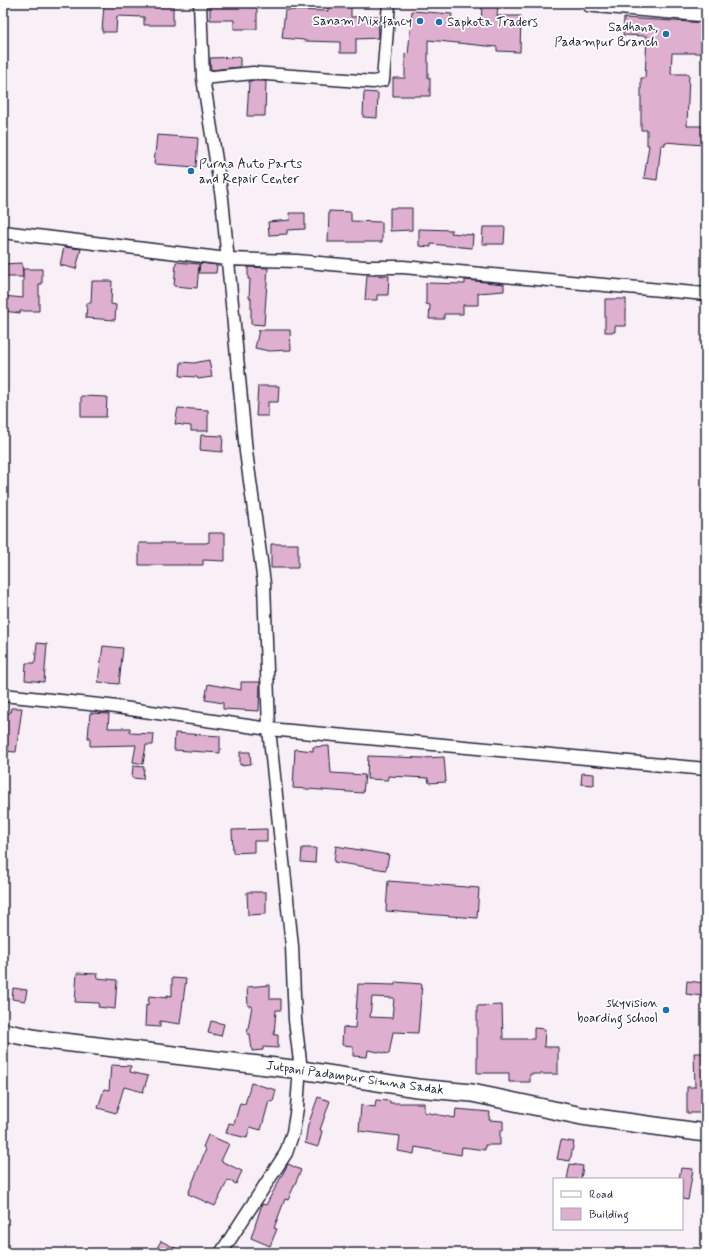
<svg xmlns="http://www.w3.org/2000/svg" width="709" height="1256" viewBox="0 0 709 1256" font-family="Mynerve,sans-serif">
<rect width="100%" height="100%" fill="#f9eff6"/>
<filter id="ink" filterUnits="userSpaceOnUse"><feTurbulence type="fractalNoise" baseFrequency=".025" numOctaves="2"/><feDisplacementMap in="SourceGraphic" scale="8" xChannelSelector="R" yChannelSelector="G"/><feConvolveMatrix kernelMatrix="1 2 1 2 8 2 1 2 1" color-interpolation-filters="sRGB"/></filter>
<g filter="url(#ink)">
<!-- building -->
<path fill="#dfafd0" stroke="#22223b" fill-rule="evenodd" d="M104,3H173V25H144V17L117,16L116,32H102Z
M210,3H257V29H234V20H210Z
M328,3H351V17L378,16L379,38L356,39V53H340V42L304,41V40L282,38L285,10L328,11Z
M482,5H498L497,16H521L520,52L497,51V47L428,40V78H430V96H393V78H405V54L408,55L412,11L452,14L451,21L481,23Z
M624,18L706,23V53H672L671,74H689L687,126H703V145L665,142V145H661L657,180L644,178L649,145H647V130H641V78H645L647,36L623,35Z
M240,57V67L211,70L210,58Z
M249,81H266L265,116H247Z
M364,92L378,93L377,118L363,117Z
M157,135L198,138L196,167L154,164Z
M390,208H412V230L390,231Z
M329,211L351,212V221L382,222V242H328Z
M289,213H305V229L287,230V234L269,235L268,222L290,220Z
M483,227H505L504,244H482Z
M419,229L452,230L451,233L473,235L472,248L431,244V247L419,246Z
M64,247L81,249L76,269L60,265Z
M176,262L199,264L197,288L174,286Z
M22,263L23,277H3V264Z
M200,263L217,265L216,273H199Z
M248,267L268,268L264,325L251,324V298H249L250,279H248Z
M23,269H42V284H39V311H20V313L3,311V296L23,298Z
M367,275L389,276L388,295H377V300H365Z
M465,280L504,284V291L478,293V305H463V314H444V319H429L430,305L426,304V283L465,284Z
M92,281H112L111,304L116,305L115,320L86,318L87,303H91Z
M605,299H626V326H615V332H605Z
M259,330H290L291,350L269,351L255,348Z
M209,360L212,377L198,379L197,377L180,376L181,362L194,363Z
M258,386H279L278,402H268V416H256Z
M81,396L107,397L106,417H81Z
M178,408L208,410V431H191V426L175,424Z
M201,435L223,436L222,452L200,450Z
M209,533H225V561L203,560V565H139V543H206L209,542Z
M271,544H298V568H271Z
M37,643L47,644L44,682L25,680L26,663H35Z
M103,646L123,648L119,684L98,682Z
M241,682H260L259,711L223,709V703L205,700L208,684L241,690Z
M11,708H22L16,752L3,751V713H10Z
M90,713L109,714L108,728H130V733L154,734L153,745H146L143,764L133,762L136,745L90,746V738H88Z
M175,733L220,736V753L174,750Z
M329,746L331,773L365,775L363,793L293,788L295,749L313,751V747Z
M240,752H250L251,764L240,765Z
M368,756L423,758L444,757L446,782L429,783L428,778L388,776V780L367,779Z
M133,766L144,767L143,779L132,778Z
M582,773L594,774V785L581,784Z
M267,829V841H254V852L233,853L232,830Z
M336,846L389,855L386,870L334,862Z
M302,848H316L315,863L301,862Z
M388,881L479,888L477,918L386,911Z
M247,892H266V914L248,915Z
M77,973L98,974L97,978L117,980L115,1009L98,1007L99,1003L75,1002Z
M172,978L186,979L180,1024L160,1021V1027L145,1026L146,1005L148,1006L149,996L167,998V995L172,996Z
M687,981L705,983L703,996L686,994Z
M395,982L422,984L418,1033L393,1032L389,1054L368,1050L367,1057L353,1056V1046L342,1045L343,1027L355,1028L358,984L395,985ZM372,997L394,998L392,1018L370,1017Z
M270,985V999H281V1010H276L274,1035H278V1048L263,1047V1050L252,1051L250,1034H247L252,1006H248L247,987Z
M13,988L27,990L25,1001L12,999Z
M502,1005L503,1039H534V1028L545,1029L544,1047H558V1074H530V1082H509V1073H477V1006Z
M211,1021L224,1024L221,1036L208,1033Z
M694,1053H706V1113H687V1087H695Z
M111,1065L131,1066L130,1072L148,1076L143,1092L124,1087L116,1113L98,1108L104,1089L109,1090Z
M251,1083L276,1090L273,1102L269,1101L261,1130L250,1127L247,1138L226,1133L229,1123L234,1124L240,1103L245,1104Z
M318,1097L330,1101L320,1130L322,1131L318,1147L305,1143L308,1125Z
M376,1100L390,1101V1103H424V1112L455,1118L456,1109L490,1112L489,1120L503,1121V1131H500V1145H485V1150L462,1147L461,1155L415,1147L414,1154L398,1151L400,1136L359,1131L361,1105L375,1107Z
M208,1135L229,1144L221,1161L242,1171L236,1184L228,1180L215,1206L188,1194L206,1149L203,1147Z
M561,1140L574,1142L570,1161L557,1159Z
M288,1164L301,1170L288,1200L285,1199L274,1228L277,1229L270,1246L251,1238L262,1204L266,1205Z
M570,1164L583,1166L581,1179H567Z
M681,1168L693,1169L688,1200L682,1199V1179H679Z
M161,1241L185,1253H154Z"/>
<g fill="none" stroke-linecap="round" stroke-linejoin="round">
<defs>
<path id="street" d="M200,3L203,78L222,198L246,452L264,583L269,729L292,946L295,1020L301,1070L299,1080L297,1108L293,1132L286,1153L221,1253
M203,78L253,73L373,82L383,80L389,3
M3,232L227,259L297,261L364,267H403L706,294
M3,695L109,706L269,729L706,769"/>
<path id="secondary" d="M590,3L706,13
M3,1032L38,1039L301,1070L417,1088L472,1093L582,1116L706,1133"/>
</defs>
<!-- street casing -->
<use href="#street" stroke="#22223b" stroke-width="15"/>
<!-- secondary casing -->
<use href="#secondary" stroke="#22223b" stroke-width="20"/>
<!-- street -->
<use href="#street" stroke="#fff" stroke-width="12"/>
<!-- secondary -->
<use href="#secondary" stroke="#fff" stroke-width="17"/>
</g>
</g>
<!-- markers -->
<g fill="#1f6fb2" stroke="#fff" stroke-width="1.5">
<circle cx="420" cy="21" r="4"/>
<circle cx="439" cy="22" r="4"/>
<circle cx="666" cy="34" r="4"/>
<circle cx="191" cy="171" r="4"/>
<circle cx="666" cy="1010" r="4"/>
</g>
<g text-anchor="middle" dominant-baseline="central" stroke-width="3.5" stroke-linejoin="round" paint-order="stroke">
<!-- poi labels -->
<g font-size="13" fill="#22223b" stroke="#fff" text-anchor="end">
<text x="412" y="21">Sanam Mix fancy</text>
<text x="447" y="22" text-anchor="start">Sapkota Traders</text>
<text x="658" y="27">Sadhana,<tspan x="658" dy="15">Padampur Branch</tspan></text>
<text x="199" y="164" text-anchor="start">Purna Auto Parts<tspan x="199" dy="15">and Repair Center</tspan></text>
<text x="658" y="1003">skyvision<tspan x="658" dy="15">boarding school</tspan></text>
</g>
<!-- street labels -->
<g font-size="13" fill="#22223b" stroke="#fff">
<text transform="translate(355 1078) rotate(8)">Jutpani Padampur Simna Sadak</text>
</g>
</g>
<!-- margin -->
<rect width="709" height="1256" fill="none" stroke="#fff" stroke-width="16"/>
<rect x="8" y="8" width="693" height="1240" fill="none" stroke="#22223b" stroke-width="1.5" filter="url(#ink)"/>
<!-- legend -->
<rect x="553" y="1178" width="130" height="52" fill="#ffffff" stroke="#a7a7b1"/>
<rect x="561" y="1191" width="20" height="6" fill="#ffffff" stroke="#a7a7b1"/>
<text x="589" y="1198" font-size="12" fill="#22223b">Road</text>
<rect x="561" y="1208" width="20" height="12" fill="#dfafd0" stroke="#a7a7b1"/>
<text x="589" y="1218" font-size="12" fill="#22223b">Building</text>
</svg>
